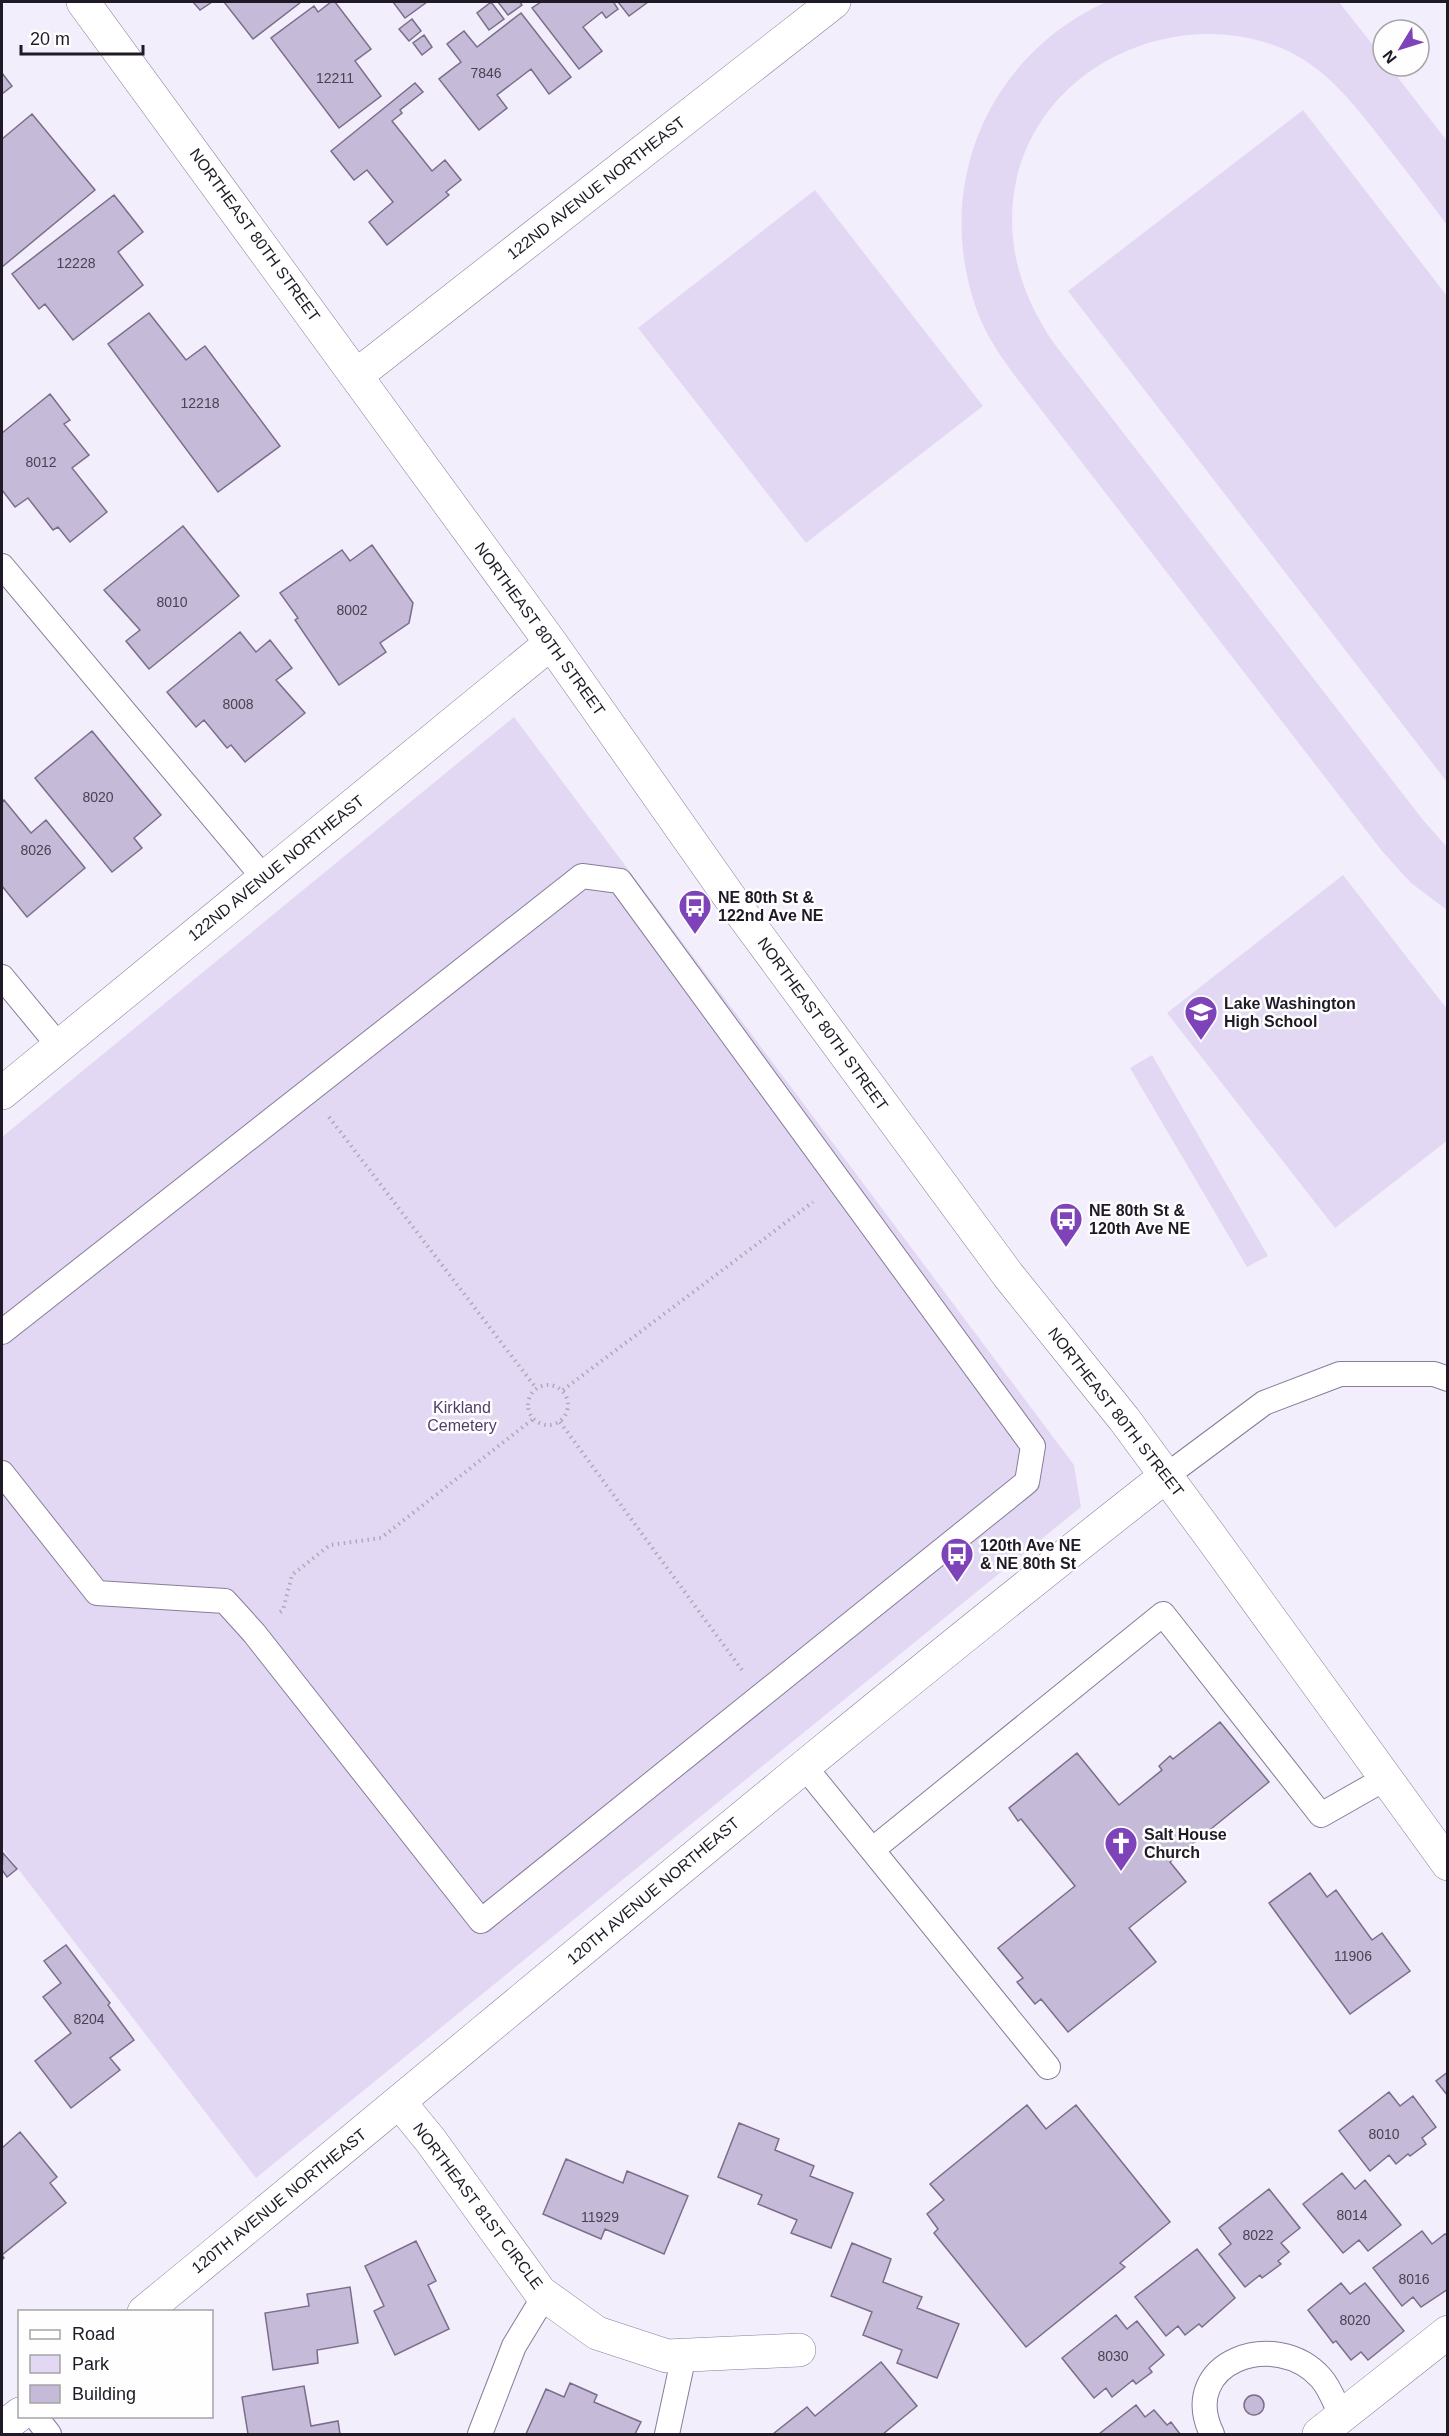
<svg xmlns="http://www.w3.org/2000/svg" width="1449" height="2436" viewBox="0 0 1449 2436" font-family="Helvetica,sans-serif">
<rect width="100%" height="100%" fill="#f3eefb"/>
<!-- green -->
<path fill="#e3d8f3" d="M1106,2H1339L1383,58V66H1389L1447,141V225C1428,200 1409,174 1389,149C1359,111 1331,71 1286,50C1171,0 1026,72 1013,201C1008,253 1024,299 1053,342L1423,820L1447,847V910L1411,883L1382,851L1012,372C997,351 983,330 975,305C934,183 989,55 1106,2Z
M1303,110L1447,296V782L1068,291Z
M815,190L983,406L806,543L638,328Z
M514,717L1074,1465L1081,1507L256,2178L2,1848V1137Z
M1343,875L1447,1009L1448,1140L1335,1228L1167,1013Z
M1152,1055L1268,1256L1247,1267L1130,1068Z"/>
<!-- building -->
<path fill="#c6bad9" stroke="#7a6e8a" stroke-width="1.5" d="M193,2H212L200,10Z
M224,2H301L253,39Z
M331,2H335L371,49L355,61L381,96L339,128L271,38L314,6L318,12Z
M393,2H427L405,18Z
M491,2L504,19L489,30L477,13Z
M498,2H520L522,5L508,15Z
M541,2H616L614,3L618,9L606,18L602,12L583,27L602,51L579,69L532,8Z
M618,2H648L629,16Z
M521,13L571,77L549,94L531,69L497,95L507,108L479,130L439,79L461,62L447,44L464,31L477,47Z
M412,19L421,31L409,41L399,29Z
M424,35L432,47L422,55L413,43Z
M2,73L12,86L2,94Z
M415,83L423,92L400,110L402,113L392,121L432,171L445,160L461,180L446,192L449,195L387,245L369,222L393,202L367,170L354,180L331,151Z
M32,114L95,190L2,267V139Z
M114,195L143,232L118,252L143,285L73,340L45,304L39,309L12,274Z
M149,313L186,360L205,346L280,446L218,492L108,344Z
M50,394L70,420L64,424L89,455L72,468L107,512L70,542L58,527L53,530L28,498L15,507L2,490V433Z
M183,526L239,596L149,669L126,641L140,630L104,590Z
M372,545L413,603L409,623L380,643L386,652L339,685L295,620L298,618L280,593L342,550L350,561Z
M240,632L256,652L270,640L292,668L276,680L305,713L245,762L231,745L227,748L204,720L196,727L167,692Z
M92,731L161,815L134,838L142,848L112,872L35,778Z
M4,800L31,833L46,820L85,868L27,917L2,886V803Z
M1220,1722L1269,1782L1170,1862L1186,1882L1129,1928L1156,1962L1068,2032L1041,1999L1035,2004L1017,1982L1023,1978L998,1948L1075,1886L1021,1819L1018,1821L1009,1808L1077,1753L1119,1805L1162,1770L1159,1766L1170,1756L1173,1759Z
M3,1853L17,1869L7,1877L2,1870Z
M1310,1873L1327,1897L1336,1890L1372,1940L1382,1933L1410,1971L1350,2014L1269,1903Z
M66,1945L110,2003L108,2005L134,2040L110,2058L120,2070L71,2108L35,2061L71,2033L43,1997L61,1983L44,1961Z
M1448,2072V2096L1436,2081Z
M1389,2092L1400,2106L1413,2096L1436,2127L1422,2138L1426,2144L1410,2156L1408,2154L1396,2164L1389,2155L1370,2171L1339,2131Z
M1027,2105L1046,2129L1076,2105L1170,2222L1120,2263L1125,2267L1026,2347L934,2233L938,2229L927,2214L944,2200L930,2184Z
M739,2123L779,2139L775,2150L814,2166L810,2176L853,2193L831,2248L791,2233L797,2220L758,2204L762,2195L718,2177Z
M20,2132L57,2177L50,2183L66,2203L2,2255L4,2258L2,2260V2148Z
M566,2159L623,2183L627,2171L688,2196L664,2254L605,2229L601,2239L543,2214Z
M1342,2173L1355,2189L1365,2180L1401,2225L1368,2251L1359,2240L1343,2253L1303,2204Z
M1269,2189L1300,2228L1281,2243L1289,2252L1278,2261L1281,2264L1262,2278L1260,2275L1245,2287L1219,2254L1231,2244L1219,2228Z
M1422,2231L1432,2244L1445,2234L1448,2236V2289L1421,2307L1413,2297L1402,2306L1373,2268Z
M416,2241L436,2281L428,2285L449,2329L395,2355L374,2311L384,2306L365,2266Z
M852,2243L891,2259L883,2282L922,2297L917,2308L959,2324L937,2378L897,2363L902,2350L863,2335L872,2312L831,2296Z
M1197,2249L1235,2298L1202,2327L1199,2324L1185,2335L1178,2326L1166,2336L1135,2297Z
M1341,2283L1350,2294L1365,2283L1404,2331L1368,2360L1361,2352L1351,2360L1336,2341L1333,2343L1308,2310Z
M350,2287L358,2343L317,2350L318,2363L273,2370L265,2313L309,2306L307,2294Z
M1116,2315L1127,2329L1137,2321L1164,2355L1149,2368L1152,2372L1136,2384L1133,2380L1112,2397L1106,2388L1094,2398L1062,2358Z
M881,2362L917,2406L883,2434H773L807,2407L815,2416Z
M570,2383L597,2395L594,2402L641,2422L635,2434H526L546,2389L564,2397Z
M304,2386L311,2426L338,2421L340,2434H248L242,2397Z
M1244 2405a10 10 0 1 1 20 0a10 10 0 1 1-20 0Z
M1136,2405L1145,2417L1154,2410L1167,2425L1171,2422L1180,2434H1099Z"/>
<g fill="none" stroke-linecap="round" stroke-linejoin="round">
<defs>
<path id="lane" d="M2,566L264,878
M2,977L59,1046
M2,1332L582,876L620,881L1033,1446L1027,1482L481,1921L254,1633L225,1601L97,1593L2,1473
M1166,1476L1264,1403L1340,1374H1434L1448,1379
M804,1766L1048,2067
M872,1850L1163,1614L1321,1815L1386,1778
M35,2416L49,2434
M480,2434L514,2346L545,2295
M667,2434L684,2355
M1212,2434C1177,2362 1276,2327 1321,2378C1330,2388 1335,2403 1341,2415"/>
<path id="street" d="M400,2103L431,2141L540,2292L597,2333L667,2356L799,2350
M1319,2434L1448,2332"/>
<path id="secondary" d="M83,2L551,643L731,899L1008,1275L1124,1419L1211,1537L1448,1864
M357,375L834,2
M2,1093L551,643
M144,2312C485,2033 820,1747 1166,1476
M2,2428L20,2414"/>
</defs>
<!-- lane casing -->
<use href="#lane" stroke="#887c99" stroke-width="26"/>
<!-- street casing -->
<use href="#street" stroke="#887c99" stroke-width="34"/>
<!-- secondary casing -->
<use href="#secondary" stroke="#887c99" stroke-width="34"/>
<!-- path -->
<path stroke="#aea9b6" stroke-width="4" stroke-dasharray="1.5 4.5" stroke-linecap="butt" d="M329,1117L536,1388
M528 1405a20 20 0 1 1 40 0a20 20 0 1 1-40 0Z
M563,1390L813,1202
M560,1422L742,1670
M280,1612L283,1610L292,1575L330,1545L381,1538L533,1419"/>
<!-- lane -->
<use href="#lane" stroke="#fff" stroke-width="24"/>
<!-- street -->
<use href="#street" stroke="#fff" stroke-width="33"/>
<!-- secondary -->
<use href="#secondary" stroke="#fff" stroke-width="33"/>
</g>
<!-- icons -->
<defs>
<symbol id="bus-pin" viewBox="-11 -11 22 30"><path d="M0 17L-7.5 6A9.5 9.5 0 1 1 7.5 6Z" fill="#7e43b9" stroke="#fefefe"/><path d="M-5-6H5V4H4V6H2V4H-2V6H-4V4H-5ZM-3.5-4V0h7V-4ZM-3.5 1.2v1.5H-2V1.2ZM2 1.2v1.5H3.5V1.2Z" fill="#fff"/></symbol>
<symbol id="school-pin" viewBox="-11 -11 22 30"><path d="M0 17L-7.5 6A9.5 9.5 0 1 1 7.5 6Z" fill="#7e43b9" stroke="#fefefe"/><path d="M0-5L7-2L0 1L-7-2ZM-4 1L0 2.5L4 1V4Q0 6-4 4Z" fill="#fff"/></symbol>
<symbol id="church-pin" viewBox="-11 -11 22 30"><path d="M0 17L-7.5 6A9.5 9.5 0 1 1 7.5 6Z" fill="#7e43b9" stroke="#fefefe"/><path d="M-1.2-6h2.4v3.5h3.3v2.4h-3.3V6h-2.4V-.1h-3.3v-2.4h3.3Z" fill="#fff"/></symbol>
</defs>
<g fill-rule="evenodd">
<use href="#bus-pin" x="676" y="887" width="38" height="52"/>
<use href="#school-pin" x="1182" y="993" width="38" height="52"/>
<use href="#bus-pin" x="1047" y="1200" width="38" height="52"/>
<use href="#bus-pin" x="938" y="1535" width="38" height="52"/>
<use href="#church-pin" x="1102" y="1824" width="38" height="52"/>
</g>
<g text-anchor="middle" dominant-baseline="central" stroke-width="5" stroke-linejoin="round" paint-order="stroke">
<!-- number labels -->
<g font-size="14" fill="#494252">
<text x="486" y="73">7846</text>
<text x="335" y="78">12211</text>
<text x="76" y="263">12228</text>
<text x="200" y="403">12218</text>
<text x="41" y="462">8012</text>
<text x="172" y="602">8010</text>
<text x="352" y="610">8002</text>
<text x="238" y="704">8008</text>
<text x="98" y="797">8020</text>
<text x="36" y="850">8026</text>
<text x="1353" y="1956">11906</text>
<text x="89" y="2019">8204</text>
<text x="1384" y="2134">8010</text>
<text x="1352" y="2215">8014</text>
<text x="600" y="2217">11929</text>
<text x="1258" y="2235">8022</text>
<text x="1414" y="2279">8016</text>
<text x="1355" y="2320">8020</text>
<text x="1113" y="2356">8030</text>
</g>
<!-- street labels -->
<g font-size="16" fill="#1f1a25" stroke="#fefefe">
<text transform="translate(596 188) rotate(-38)">122ND AVENUE NORTHEAST</text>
<text transform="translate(255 235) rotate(54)">NORTHEAST 80TH STREET</text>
<text transform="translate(540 629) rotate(54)">NORTHEAST 80TH STREET</text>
<text transform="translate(276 868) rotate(-39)">122ND AVENUE NORTHEAST</text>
<text transform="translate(823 1024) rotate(54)">NORTHEAST 80TH STREET</text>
<text transform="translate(1116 1412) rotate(52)">NORTHEAST 80TH STREET</text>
<text transform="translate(653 1891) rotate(-40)">120TH AVENUE NORTHEAST</text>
<text transform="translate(279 2201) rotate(-39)">120TH AVENUE NORTHEAST</text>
<text transform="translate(478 2206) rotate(53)">NORTHEAST 81ST CIRCLE</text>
</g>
<!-- poi labels -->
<g font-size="16" font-weight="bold" fill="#1f1a25" stroke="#fefefe" text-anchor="start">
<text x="718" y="897">NE 80th St &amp;<tspan x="718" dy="18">122nd Ave NE</tspan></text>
<text x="1224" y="1003">Lake Washington<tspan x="1224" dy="18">High School</tspan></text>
<text x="1089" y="1210">NE 80th St &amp;<tspan x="1089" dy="18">120th Ave NE</tspan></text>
<text x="980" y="1545">120th Ave NE<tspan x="980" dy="18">&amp; NE 80th St</tspan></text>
<text x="1144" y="1834">Salt House<tspan x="1144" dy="18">Church</tspan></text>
</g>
<!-- park labels -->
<g font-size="16" fill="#523b6d" stroke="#fefefe">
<text x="462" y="1407">Kirkland<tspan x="462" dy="18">Cemetery</tspan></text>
</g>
</g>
<!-- border -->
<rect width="1449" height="2436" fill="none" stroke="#1f1a25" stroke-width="6"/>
<!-- legend -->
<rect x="18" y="2310" width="195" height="108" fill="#fefefe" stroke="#a5a3a7" stroke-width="1.5"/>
<rect x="30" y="2330" width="30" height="9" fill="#ffffff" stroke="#a5a3a7" stroke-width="1.5"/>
<text x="72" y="2340" font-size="18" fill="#1f1a25">Road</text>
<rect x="30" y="2355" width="30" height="18" fill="#e3d8f3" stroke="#a5a3a7" stroke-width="1.5"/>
<text x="72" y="2370" font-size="18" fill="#1f1a25">Park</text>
<rect x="30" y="2385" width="30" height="18" fill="#c6bad9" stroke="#a5a3a7" stroke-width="1.5"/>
<text x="72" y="2400" font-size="18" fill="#1f1a25">Building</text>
<!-- north arrow -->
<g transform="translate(1401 48) rotate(232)"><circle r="28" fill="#fefefe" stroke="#a5a3a7" stroke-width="1.5"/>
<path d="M0-4.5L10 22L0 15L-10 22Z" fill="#7e43b9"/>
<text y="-9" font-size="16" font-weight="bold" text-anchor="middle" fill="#1f1a25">N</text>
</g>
<!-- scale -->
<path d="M21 45v9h122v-9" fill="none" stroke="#1f1a25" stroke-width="3"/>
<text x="30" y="45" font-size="18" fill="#1f1a25" stroke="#fefefe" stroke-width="4.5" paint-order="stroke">20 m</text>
</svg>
